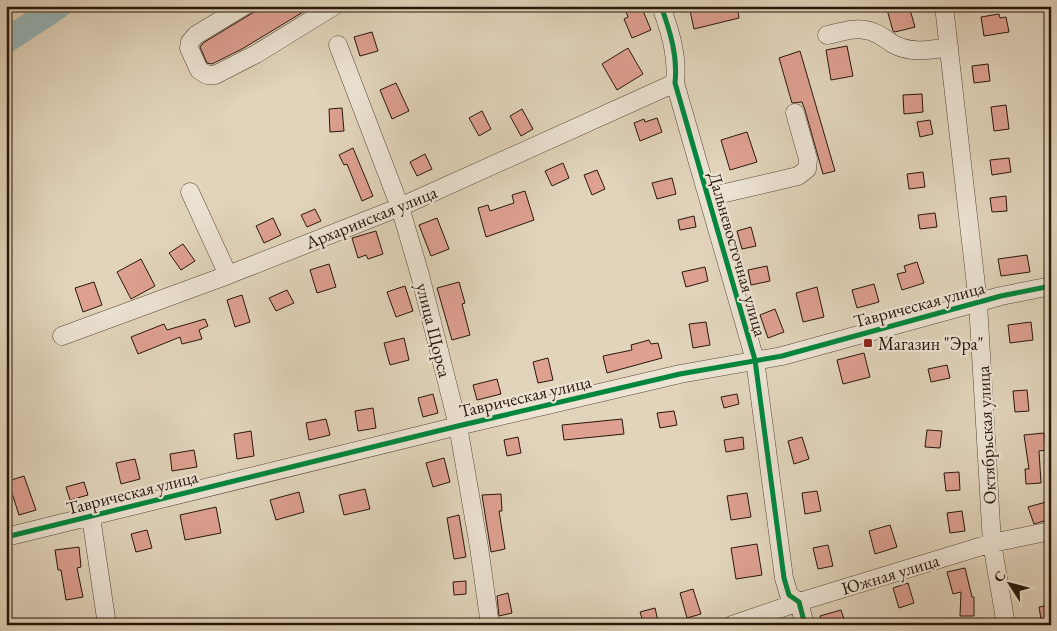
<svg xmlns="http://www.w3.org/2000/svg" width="1057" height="631" viewBox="0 0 1057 631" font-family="'EB Garamond',serif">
<rect width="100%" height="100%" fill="#e1d4bb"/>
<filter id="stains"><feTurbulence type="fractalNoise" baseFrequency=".004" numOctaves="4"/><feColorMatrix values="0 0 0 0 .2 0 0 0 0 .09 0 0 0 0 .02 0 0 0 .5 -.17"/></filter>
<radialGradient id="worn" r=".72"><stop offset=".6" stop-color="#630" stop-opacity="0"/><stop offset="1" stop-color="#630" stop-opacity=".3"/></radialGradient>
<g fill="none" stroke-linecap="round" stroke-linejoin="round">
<!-- river -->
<path stroke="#97b6b9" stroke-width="25" d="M6,41L59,6"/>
</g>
<!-- building -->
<path fill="#dda091" stroke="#28160b" d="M264,6H313L242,49L212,64L207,63L200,47L203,43Z
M624,6H641L651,30L632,38L624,19L628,17Z
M689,6H737L739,18L694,29Z
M886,6H909L915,27L895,32L893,31Z
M999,14L1000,18L1006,17L1009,32L984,36L981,17Z
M372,32L378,51L360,56L354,37Z
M847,46L853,76L831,80L826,50Z
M628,48L643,74L617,90L602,64Z
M800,51L835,171L823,174L805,110L802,102L792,103L779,58Z
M988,64L990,81L974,83L972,66Z
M396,83L409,111L392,119L380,90Z
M922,94L923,112L904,114L903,95Z
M1006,105L1009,129L994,131L991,107Z
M342,108L344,131L330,132L329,109Z
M522,109L533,129L521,136L510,116Z
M482,111L491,129L479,136L469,118Z
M657,118L662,132L640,141L634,123L644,119L645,122Z
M930,120L933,134L920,137L917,122Z
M747,132L757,162L730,170L721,140Z
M353,148L373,196L362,201L347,164L344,165L339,155Z
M425,154L432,169L417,176L410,162Z
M1009,158L1011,172L992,175L990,160Z
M563,163L569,178L552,186L545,171Z
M597,170L605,189L592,195L584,175Z
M923,172L925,187L909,189L907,174Z
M672,178L676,194L657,199L652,183Z
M525,191L534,220L486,237L478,208L488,205L490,211L514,203L512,195Z
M1006,196L1007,211L992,212L990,198Z
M315,209L321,221L307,227L301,215Z
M935,213L937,227L920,229L918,215Z
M694,216L696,227L680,230L678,220Z
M273,218L281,235L264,243L256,226Z
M437,218L449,249L431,256L419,225Z
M751,227L756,246L742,249L737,231Z
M376,231L383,254L368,259L366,255L358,258L352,238Z
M183,244L195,261L181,270L169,253Z
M1027,255L1030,272L1001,276L998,259Z
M141,259L155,286L131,299L117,272Z
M917,262L924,283L902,290L897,274L906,272L904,266Z
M329,264L336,287L317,293L310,270Z
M767,266L770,281L751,285L748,270Z
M705,267L708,281L686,287L682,272Z
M94,282L102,305L83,312L75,288Z
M459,282L465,303L462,304L470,335L452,340L437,288Z
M874,284L879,302L857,308L852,290Z
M405,286L413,311L396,317L387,292Z
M817,287L824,317L803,322L796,293Z
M287,290L294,303L276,311L269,298Z
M242,295L250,322L235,327L227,300Z
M775,309L784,332L768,338L760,315Z
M205,319L208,326L199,330L202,339L182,344L180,337L138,354L131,337L164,324L167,330Z
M706,322L710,345L693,348L689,324Z
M1031,322L1033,340L1010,343L1008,325Z
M404,338L409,360L390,365L384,343Z
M649,340L651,344L658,343L662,358L607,373L603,356L632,350L631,345Z
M864,353L870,377L843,384L837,360Z
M548,358L553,380L538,383L533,362Z
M947,365L950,378L931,382L928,369Z
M497,379L501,394L477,400L473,385Z
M1027,390L1029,411L1015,412L1013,391Z
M433,394L438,413L423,417L418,398Z
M737,394L739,404L724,408L721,397Z
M373,408L376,428L358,431L355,411Z
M674,411L677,425L660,428L657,413Z
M326,419L330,435L309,440L306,423Z
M622,419L624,434L564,440L562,425Z
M927,430L942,431L940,448L925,447Z
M251,431L254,456L237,459L234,434Z
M1044,433L1046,450L1039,451L1041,483L1026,484L1025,469H1029L1024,435Z
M518,437L521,453L507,456L504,440Z
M743,437L744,449L726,452L724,440Z
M802,437L809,459L794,464L788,441Z
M194,450L197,467L172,471L170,454Z
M444,458L450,482L433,487L426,463Z
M135,459L140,479L121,484L116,463Z
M959,472L960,490L946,491L944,473Z
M24,476L36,510L19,515L8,481Z
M84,482L88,495L70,500L66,487Z
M365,489L370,509L344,515L339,495Z
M817,491L821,511L805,514L802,493Z
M299,492L304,512L276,520L270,500Z
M747,493L751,517L731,520L727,496Z
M501,494L502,511H499L505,549L491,552L482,495Z
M1046,502L1051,519L1034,524L1028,507Z
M216,507L221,533L185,540L180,515Z
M962,511L965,531L950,533L947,513Z
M459,515L466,557L454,559L447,518Z
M890,525L897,547L875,554L869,531Z
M147,530L152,548L136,552L131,534Z
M757,544L762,575L736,579L731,548Z
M828,545L833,566L818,569L813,548Z
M79,547L81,567L77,568L83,597L66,600L61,570H58L55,550Z
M965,568L972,597H974V616H960L961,592L953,594L947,572Z
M466,581V594L454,595L453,582Z
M908,583L914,603L899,608L893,588Z
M693,589L701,614L687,618L680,593Z
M508,593L512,613L499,616L497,596Z
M1051,605V625H1042L1039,607Z
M655,608L659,625H644L640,612Z
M841,610L845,622L836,625H823L820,616Z"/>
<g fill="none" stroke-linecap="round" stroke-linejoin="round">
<defs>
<path id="minor" d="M244,6L196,35L190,42L189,48L199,70L207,75H215L256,54L334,6
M661,6C670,31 678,56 675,83L755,360L784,578L789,595L799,602L805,625
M944,6L978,303L992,543L1006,625
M827,35C839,33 853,27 865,30C876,31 884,38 893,44C912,54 929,50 949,47
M338,45L400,207L420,275L458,426L479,547L490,625
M190,192L228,275
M708,197L798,176L807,169L808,159L795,113
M62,336L228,275L400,207L675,83
M91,517L107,625
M6,537L458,426L680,374L782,356L1001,296L1051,286
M732,625L799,602L992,543L1051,531"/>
</defs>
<!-- minor casing -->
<use href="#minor" stroke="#564637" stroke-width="19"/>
<!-- minor -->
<use href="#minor" stroke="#ece3d3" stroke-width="18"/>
<defs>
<path id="cycleway" d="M661,6C670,31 678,56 675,83L755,360L784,578L789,595L799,602L805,625
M6,537L458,426L680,374L782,356L1001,296L1051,286"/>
</defs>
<!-- cycleway casing -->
<use href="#cycleway" stroke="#ece3d3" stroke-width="8"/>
<!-- cycleway -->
<use href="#cycleway" stroke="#00873e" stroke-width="5"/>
</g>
<!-- markers -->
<rect fill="#8f2418" stroke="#ece3d3" stroke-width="2" x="863" y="338" width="10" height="10" rx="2.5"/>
<g text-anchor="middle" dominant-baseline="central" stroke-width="4.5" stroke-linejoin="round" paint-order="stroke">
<!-- street labels -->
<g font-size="18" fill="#28160b" stroke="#ece3d3">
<text transform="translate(371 217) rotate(-22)">Архаринская улица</text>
<text transform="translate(738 254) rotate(74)">Дальневосточная улица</text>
<text transform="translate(919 304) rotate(-15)">Таврическая улица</text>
<text transform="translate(434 330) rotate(76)">улица Щорса</text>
<text transform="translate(525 396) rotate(-13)">Таврическая улица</text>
<text transform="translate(986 435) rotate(-93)">Октябрьская улица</text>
<text transform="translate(132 492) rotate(-14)">Таврическая улица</text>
<text transform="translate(890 574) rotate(-17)">Южная улица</text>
</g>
<!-- poi labels -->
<g font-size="18" fill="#28160b" stroke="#ece3d3" text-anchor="start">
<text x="878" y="343">Магазин "Эра"</text>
</g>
</g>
<!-- margin -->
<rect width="1057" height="631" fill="none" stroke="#e1d4bb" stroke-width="25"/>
<rect x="8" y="8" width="1042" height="616" fill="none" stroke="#28160b" stroke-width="2.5"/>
<rect x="12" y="12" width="1032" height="606" fill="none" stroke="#28160b"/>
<!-- north arrow -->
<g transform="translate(1010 584) rotate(306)" stroke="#ece3d3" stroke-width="4" paint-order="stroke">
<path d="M0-4L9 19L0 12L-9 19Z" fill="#28160b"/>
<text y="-8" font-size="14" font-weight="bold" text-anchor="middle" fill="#28160b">С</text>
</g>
<rect width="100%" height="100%" filter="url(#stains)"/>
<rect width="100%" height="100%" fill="url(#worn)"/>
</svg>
